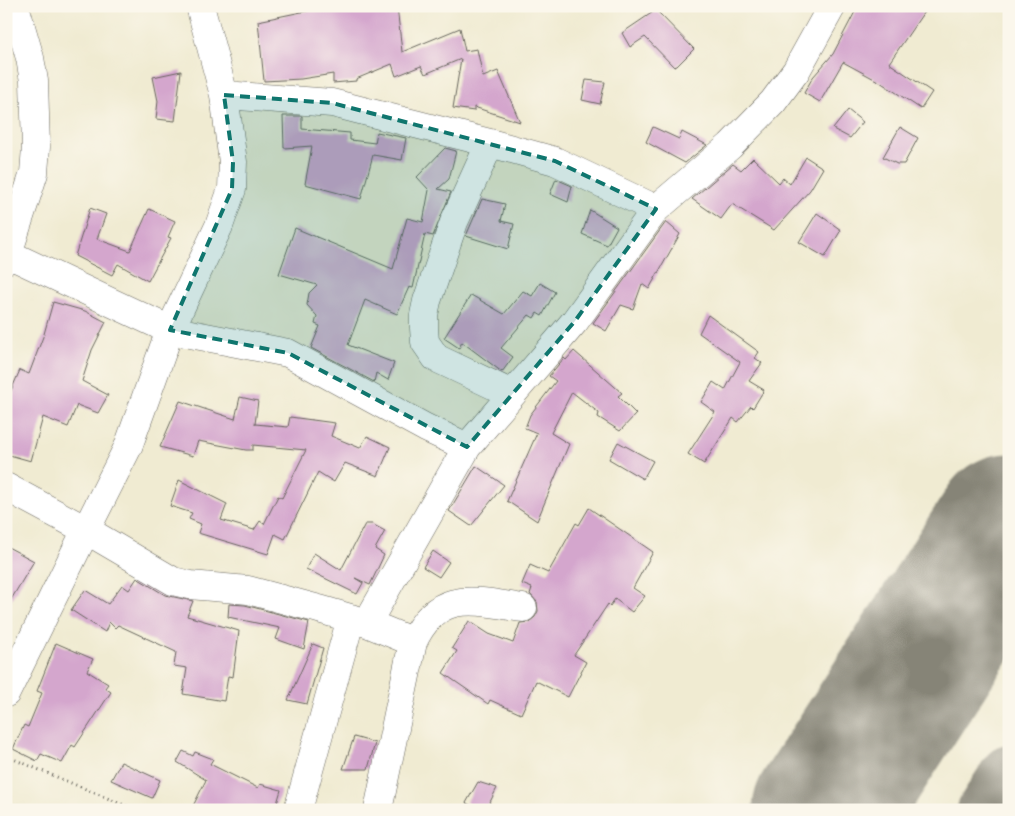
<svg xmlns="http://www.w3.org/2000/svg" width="1015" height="816" viewBox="0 0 1015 816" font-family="Mynerve,sans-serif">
<rect width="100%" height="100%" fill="#fbf7ec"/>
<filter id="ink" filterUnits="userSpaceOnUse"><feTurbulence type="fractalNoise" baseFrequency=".02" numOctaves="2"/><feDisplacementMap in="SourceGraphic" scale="10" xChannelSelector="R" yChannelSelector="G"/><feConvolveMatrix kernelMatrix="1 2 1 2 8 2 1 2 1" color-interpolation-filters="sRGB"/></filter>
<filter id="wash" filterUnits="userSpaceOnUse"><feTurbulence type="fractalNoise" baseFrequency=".0096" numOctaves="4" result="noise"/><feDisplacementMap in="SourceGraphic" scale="20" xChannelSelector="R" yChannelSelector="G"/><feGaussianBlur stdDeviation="1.12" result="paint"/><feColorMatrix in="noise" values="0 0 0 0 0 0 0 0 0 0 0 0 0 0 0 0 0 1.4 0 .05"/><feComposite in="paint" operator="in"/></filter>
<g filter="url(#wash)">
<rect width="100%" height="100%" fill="#f0ebd2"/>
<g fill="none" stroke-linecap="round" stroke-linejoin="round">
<!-- taxiway -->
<path stroke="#868477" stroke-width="58" d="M986,810L1009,774"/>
<!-- runway -->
<path stroke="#868477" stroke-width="145" d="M825,810L1009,526"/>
</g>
<g id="blocks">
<!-- building -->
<path fill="#d4a6cd" d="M316,6H397L402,52L460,28L465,51L477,49L483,77L498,71L520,122L474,107V111L453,108L461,59L425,74L421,66L396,76L392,64L356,79V81L333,83V74L301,79L264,81L258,21L316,9Z
M858,6H928L889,63L932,92L921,109L880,82L843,62L820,102L804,93L813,77L833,54Z
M656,10L694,49L677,66L674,67L645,37L630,47L622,33Z
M181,71L175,121L156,119L158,101L153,77Z
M586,80L605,82L600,104L582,100Z
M848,110L863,122L850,138L833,129Z
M283,116H302V129L350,133V140L375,143L377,132L406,138L402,160L373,155L361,199L305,184L312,146L284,148Z
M653,127L679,139L682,132L707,145L685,163L646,142Z
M900,127L918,138L904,164H897L883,157Z
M445,148L456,151L449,179L438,189L451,192L433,236L425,234L413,288L409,287L397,314L365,300L348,345L394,363L388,380L376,373L374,382L311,348L320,326L315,324L317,316L307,305L309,293L317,285L279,274L295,228L393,269L407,218L423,222L429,190L417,177Z
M806,157L823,168L810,190L774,230L732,204L721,219L692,199L733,164L741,170L753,158L779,183L783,178L790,184Z
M556,179L572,186L568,202L550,194Z
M482,199L505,204L501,221L514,224L508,249L466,236Z
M90,208L106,214L97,239L130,251L149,209L175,221L168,237L171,238L148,281L118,264L112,275L75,256Z
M590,210L617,227L607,245L582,234Z
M817,213L841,230L825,257L799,242Z
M666,222L680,234L649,289L642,284L633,309L621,305L606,331L593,323Z
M540,283L555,292L542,316L537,313L534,318L529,315L501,348L513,357L502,372L462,342L459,348L444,338L471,295L504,314L523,291L532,296Z
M53,302L85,311L106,322L92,350L82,381L108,395L98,413L77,405L68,427L43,417L31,461L6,454V402L20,370L29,374L44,334Z
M708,315L759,352L755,358L762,363L749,381L764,390L753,408L751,406L738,422L733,418L704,464L688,454L715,412L701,402L713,382L725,390L740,362L699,333Z
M574,351L622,393L618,396L636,414L620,431L598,417L599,413L572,392L551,433L569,444L537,521L507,501L537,433L525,428L530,415L556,381L549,376L564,358L566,360Z
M240,397L258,401L255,424L288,427L290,417L335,423L331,436L360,448L367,436L390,447L378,476L345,463L334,482L318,472L285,539L275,534L268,554L198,533L201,524L189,519L192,513L170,506L179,480L227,504L221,520L254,530L260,521L264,524L278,496L282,498L306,450L253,445V450H246L198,441L193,456L160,447L180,401L235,419Z
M618,442L653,461L643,479L609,459Z
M476,466L504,485L471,526L449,511Z
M589,508L653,552L633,588L645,596L632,612L615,599L610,606L608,604L574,655L586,662L568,697L536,681L521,714L490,700L488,704L443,673L457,651L452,648L469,621L489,634L513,643L520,623L529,622L535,617L538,611L537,602L530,594L532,588L522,584L530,565L548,573L576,523L579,525Z
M365,524H372L385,531L375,549L384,555L370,585L355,578L363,583L357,594L306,569L314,553L341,570Z
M6,546L34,561L6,608Z
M433,551L449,562L439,577L423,567Z
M137,578L165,595L193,601L187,616L239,631L233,677L228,676L224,701L183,694L187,668L174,666L176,652L118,625L115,628L109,622L105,632L71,610L85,590L108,604L122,585L129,590Z
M229,604L245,605L309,622L304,649L276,639L280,628L228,617Z
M56,643L93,659L87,671L108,684L105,688L111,692L75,747L72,745L62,763L41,754L37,761L13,749L24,725L28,727L42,693L37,691Z
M313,644L323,648L307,704L288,700Z
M354,737L375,743L368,769H343Z
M183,751L193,756L195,752L213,759L210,764L258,788L260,784L281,790L275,810H191L206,780L177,762Z
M121,762L160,780L152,798L111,780Z
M478,782L497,788L486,810H480L466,803Z"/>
</g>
</g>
<g filter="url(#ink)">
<use href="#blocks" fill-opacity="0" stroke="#66645c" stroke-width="1"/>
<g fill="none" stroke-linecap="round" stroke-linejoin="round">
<defs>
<path id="minor" d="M200,6L224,95L233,162L232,189L219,226L170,330L128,447L86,530L173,581L190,585L248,590L319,609L367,623L413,642
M224,95L332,103L490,143L555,161L656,209
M490,143L454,222L427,301L424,315V328L425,342L436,358L512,394
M6,253L170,330L288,353L426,428L467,447
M6,260L34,173L36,147L34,81L30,58L15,6
M6,487L86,530L6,693
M367,623L467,447L575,321L656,209L730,146L773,102L796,71L832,6
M298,810L351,618
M378,810L413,642C438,588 475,601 523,608"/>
</defs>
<!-- minor casing -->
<use href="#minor" stroke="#66645c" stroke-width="29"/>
<!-- path -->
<path stroke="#66645c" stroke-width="3" stroke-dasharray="1 4" stroke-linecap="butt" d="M6,756L136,810"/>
<!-- minor -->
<use href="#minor" stroke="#fff" stroke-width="28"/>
</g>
</g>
<!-- marked area -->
<path fill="#0f766e" fill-opacity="0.2" stroke="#0f766e" stroke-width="4" stroke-dasharray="10 6" stroke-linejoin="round" d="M224,95L332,103L555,161L656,209L575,321L467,447L288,353L170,330L232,189L233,162Z"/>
<!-- margin -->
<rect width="1015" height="816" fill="none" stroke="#fbf7ec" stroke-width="25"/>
</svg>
